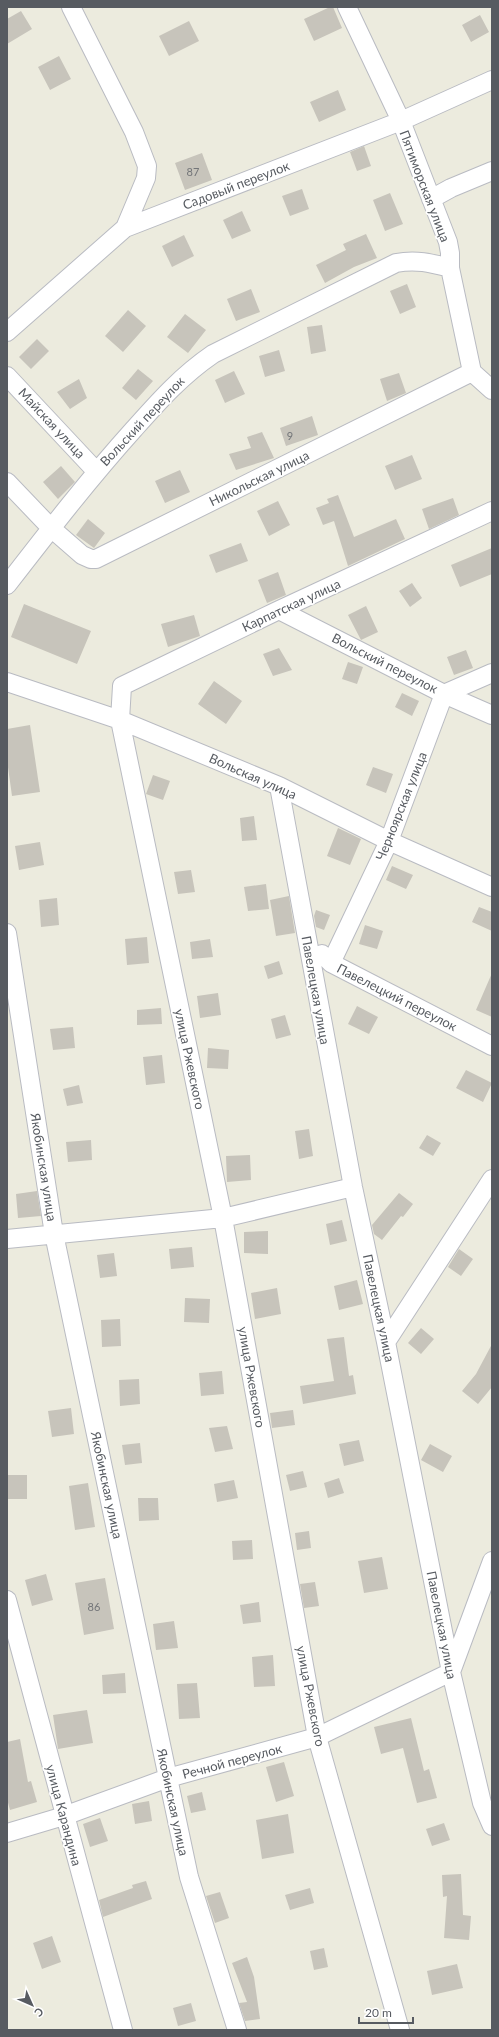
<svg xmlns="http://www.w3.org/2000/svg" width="499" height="2037" viewBox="0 0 499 2037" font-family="Lato,sans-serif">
<rect width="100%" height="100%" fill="#ecebde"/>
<!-- building -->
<path fill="#c7c4bb" d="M330,7H333L342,28L314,41L304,19Z
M21,11L32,29L7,44V19Z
M480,15L489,32L471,42L462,25Z
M189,21L199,41L169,56L159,36Z
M59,56L71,79L50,90L38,67Z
M338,90L346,110L319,122L310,102Z
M364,146L371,166L357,171L350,152Z
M202,153L212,180L185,190L175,163Z
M302,189L309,209L290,216L282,196Z
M390,193L403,224L385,231L373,200Z
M242,211L251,231L232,239L223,220Z
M366,234L377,258L354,267L325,283L316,265L346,250L343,244Z
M184,235L194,256L172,267L162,246Z
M407,284L416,307L400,314L390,291Z
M251,289L260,312L236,321L227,299Z
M128,310L146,326L123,352L105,336Z
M185,314L206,330L188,353L167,337Z
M322,325L326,351L311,354L307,327Z
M37,339L49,351L31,369L19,357Z
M279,350L285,371L265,377L259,356Z
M138,369L153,381L136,400L122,388Z
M234,371L245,394L225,403L215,380Z
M399,373L406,393L387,401L380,379Z
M79,379L87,398L70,409L57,392Z
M312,416L318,435L286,446L280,428Z
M262,432L274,458L236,470L229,454L251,448L247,437Z
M412,455L422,479L395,490L385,466Z
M61,466L75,482L58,499L43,482Z
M180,470L190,492L165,503L155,481Z
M338,495L354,537L396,519L405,539L348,566L334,521L323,525L316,508L329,503L327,499Z
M453,498L459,515L429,529L422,509Z
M278,501L290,525L269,536L257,511Z
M88,519L105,533L94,548L76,535Z
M241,543L248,561L216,573L209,555Z
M492,548V574L460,587L451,565Z
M278,572L286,595L267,603L258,580Z
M412,583L422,598L410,607L399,591Z
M24,604L91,631L77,664L11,637Z
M366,606L378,632L361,640L348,615Z
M194,615L200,636L168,647L161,624Z
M279,648L292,670L273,676L263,654Z
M466,650L473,668L454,675L447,657Z
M348,662L363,667L357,684L342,679Z
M214,681L242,701L226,724L198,704Z
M402,693L419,701L412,716L395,707Z
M30,725L40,792L12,796L7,760V729Z
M373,767L393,774L386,793L366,785Z
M153,775L170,781L163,800L146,794Z
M254,816L257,840L242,841L240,818Z
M338,828L361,839L350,865L327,856Z
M40,842L44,865L19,870L15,846Z
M392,866L413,875L406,889L386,880Z
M191,870L195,892L178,894L174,872Z
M266,884L269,909L248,911L244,887Z
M289,896L295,933L276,936L270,900Z
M57,898L59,925L41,927L39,900Z
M479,907L492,912V931L472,922Z
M316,910L330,915L324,930L316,927L314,916Z
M365,925L383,931L377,949L359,944Z
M147,937L149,963L127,965L125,939Z
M210,939L213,957L192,959L190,942Z
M279,961L283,974L268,979L264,966Z
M492,973V1017L476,1010Z
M218,993L221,1015L200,1018L197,996Z
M357,1006L378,1017L369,1034L348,1024Z
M161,1008L162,1024L137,1025V1010Z
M285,1015L291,1035L276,1039L271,1019Z
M73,1027L75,1048L53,1050L50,1029Z
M208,1048L229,1050L228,1069L207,1068Z
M162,1055L165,1083L146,1085L143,1057Z
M466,1070L492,1083L483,1102L456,1088Z
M79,1085L83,1103L67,1106L63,1089Z
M309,1129L313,1156L299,1159L295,1131Z
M427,1135L441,1143L433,1156L419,1148Z
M91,1140L92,1160L68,1162L66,1142Z
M250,1155L251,1180L227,1182L226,1156Z
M37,1191L41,1216L18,1218L16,1194Z
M399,1193L413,1204L403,1217L401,1216L382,1240L374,1234L372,1225Z
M342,1220L347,1241L330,1245L326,1224Z
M268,1231V1254L244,1253V1232Z
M192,1247L194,1267L171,1269L169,1249Z
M459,1249L473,1259L461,1276L448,1267Z
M114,1253L117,1276L100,1278L97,1255Z
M357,1280L363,1304L339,1310L334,1286Z
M277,1288L281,1314L255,1319L251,1293Z
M185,1298L210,1299L209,1323L184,1322Z
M120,1319L121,1346L102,1347L101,1320Z
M421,1328L434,1339L421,1354L408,1343Z
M344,1337L349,1376L353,1375L356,1394L303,1404L300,1386L334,1381L327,1339Z
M492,1344V1387L478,1404L462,1391L476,1374Z
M222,1371L224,1394L201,1396L199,1373Z
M139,1379L140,1404L120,1406L119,1380Z
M71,1408L74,1434L52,1437L48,1411Z
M293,1410L295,1425L272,1428L270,1413Z
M227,1426L233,1449L215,1452L209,1428Z
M359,1440L364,1461L344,1466L339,1444Z
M140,1443L142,1463L125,1465L122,1445Z
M430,1444L452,1456L443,1472L421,1460Z
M303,1471L307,1487L290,1491L286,1475Z
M7,1475H27V1499H7Z
M339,1478L344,1493L328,1498L324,1483Z
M234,1480L238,1498L217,1502L214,1484Z
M88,1483L95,1527L75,1530L69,1486Z
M138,1498H158L159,1520L139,1521Z
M309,1531L311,1548L297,1550L295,1533Z
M252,1540L253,1559L233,1560L232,1541Z
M382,1557L388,1589L364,1593L358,1561Z
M46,1574L53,1600L32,1606L25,1580Z
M105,1578L114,1629L84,1635L75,1583Z
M315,1582L319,1606L304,1608L300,1584Z
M259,1602L261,1622L243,1624L240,1605Z
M174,1621L178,1648L156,1650L153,1624Z
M273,1655L275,1686L254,1687L252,1657Z
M125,1673L126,1693L103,1694L102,1675Z
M197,1683L200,1718L179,1719L177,1684Z
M87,1710L93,1743L58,1749L53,1715Z
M411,1718L424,1771L429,1769L437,1798L417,1803L403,1748L381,1754L374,1727Z
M20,1739L28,1782L31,1781L37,1802L10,1810L7,1799V1742Z
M284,1762L294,1796L276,1802L266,1767Z
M202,1792L206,1810L191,1813L187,1796Z
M149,1801L152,1821L135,1824L132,1804Z
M288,1814L294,1853L262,1859L256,1820Z
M100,1818L108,1841L90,1847L83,1824Z
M444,1823L450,1840L432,1846L426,1829Z
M461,1874L463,1915L471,1916L469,1940L444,1938L447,1896L443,1897L442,1875Z
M146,1881L152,1899L103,1917L99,1900L133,1888L132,1885Z
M310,1888L314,1903L290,1910L285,1895Z
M220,1892L229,1918L215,1923L206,1896Z
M52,1936L61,1962L42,1969L33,1943Z
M324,1948L328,1967L314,1970L310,1951Z
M247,1957L254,1977L260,2019L245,2021L239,2003L247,2002L232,1963Z
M457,1964L463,1988L432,1995L427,1971Z
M191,2003L196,2021L178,2026L173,2008Z"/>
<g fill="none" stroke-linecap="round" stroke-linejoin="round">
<defs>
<path id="minor" d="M71,7L134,132L147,166L146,178L125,228
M347,7L401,121L448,242L450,253V268L472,372L492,390
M431,199L451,188L492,171
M7,332L125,228L401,121L492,80
M7,376L96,471
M7,482L51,528L82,555L91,559H96L472,372
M7,585C48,532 89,479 134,429C159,401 181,376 213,354L396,263C416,259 431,263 450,268
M279,610L444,694L492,715
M7,682L120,720L279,786L389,841L492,887
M279,786L353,1187L386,1342L451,1672L482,1803L492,1826
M7,933L54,1234L168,1778L189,1877L237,2030
M322,954L331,963L492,1046
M331,963L389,841L444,694L492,673
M7,1239L223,1218L353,1187
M386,1342L492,1179
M7,1600L123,2030
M7,1833L64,1816L168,1778L317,1737L451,1672L492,1561
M400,2030L317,1737L223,1218L120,720L122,686L279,610L492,511"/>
</defs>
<!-- minor casing -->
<use href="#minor" stroke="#b9bbc2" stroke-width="20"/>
<!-- minor -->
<use href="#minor" stroke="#fff" stroke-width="18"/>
</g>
<g text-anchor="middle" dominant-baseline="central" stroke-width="3.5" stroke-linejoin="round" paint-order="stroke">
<!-- number labels -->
<g font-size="11" fill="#737578">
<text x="193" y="171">87</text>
<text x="290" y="435">9</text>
<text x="94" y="1606">86</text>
</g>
<!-- street labels -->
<g font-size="13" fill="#575b61" stroke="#fff">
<text transform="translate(236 185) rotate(-21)">Садовый переулок</text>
<text transform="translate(425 186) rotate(69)">Пятиморская улица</text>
<text transform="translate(142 421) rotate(-47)">Вольский переулок</text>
<text transform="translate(52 423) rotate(47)">Майская улица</text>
<text transform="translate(259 478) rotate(-26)">Никольская улица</text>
<text transform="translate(291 605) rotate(-25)">Карпатская улица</text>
<text transform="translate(385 663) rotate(27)">Вольский переулок</text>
<text transform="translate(253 776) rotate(24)">Вольская улица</text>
<text transform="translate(401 806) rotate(-68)">Черноярская улица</text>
<text transform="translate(316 990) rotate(80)">Павелецкая улица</text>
<text transform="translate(397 997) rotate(27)">Павелецкий переулок</text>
<text transform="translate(190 1059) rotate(78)">улица Ржевского</text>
<text transform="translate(44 1167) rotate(81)">Якобинская улица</text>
<text transform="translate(379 1308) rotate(78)">Павелецкая улица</text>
<text transform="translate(252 1377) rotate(80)">улица Ржевского</text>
<text transform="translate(107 1485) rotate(78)">Якобинская улица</text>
<text transform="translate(442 1625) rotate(79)">Павелецкая улица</text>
<text transform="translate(311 1696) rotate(79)">улица Ржевского</text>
<text transform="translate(232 1761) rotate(-15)">Речной переулок</text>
<text transform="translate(173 1802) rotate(78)">Якобинская улица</text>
<text transform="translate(64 1815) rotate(75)">улица Карандина</text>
</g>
</g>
<!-- border -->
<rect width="499" height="2037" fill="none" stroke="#575b61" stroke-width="16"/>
<!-- north arrow -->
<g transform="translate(32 2005) rotate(135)" stroke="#ffffff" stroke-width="3" paint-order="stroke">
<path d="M0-3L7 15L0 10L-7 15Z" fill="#575b61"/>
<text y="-6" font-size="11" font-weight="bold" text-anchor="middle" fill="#575b61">С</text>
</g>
<!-- scale -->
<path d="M359 2017v6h54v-6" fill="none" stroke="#575b61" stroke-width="2"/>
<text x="365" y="2017" font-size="12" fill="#575b61" stroke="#ffffff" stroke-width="3" paint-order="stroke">20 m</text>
</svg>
